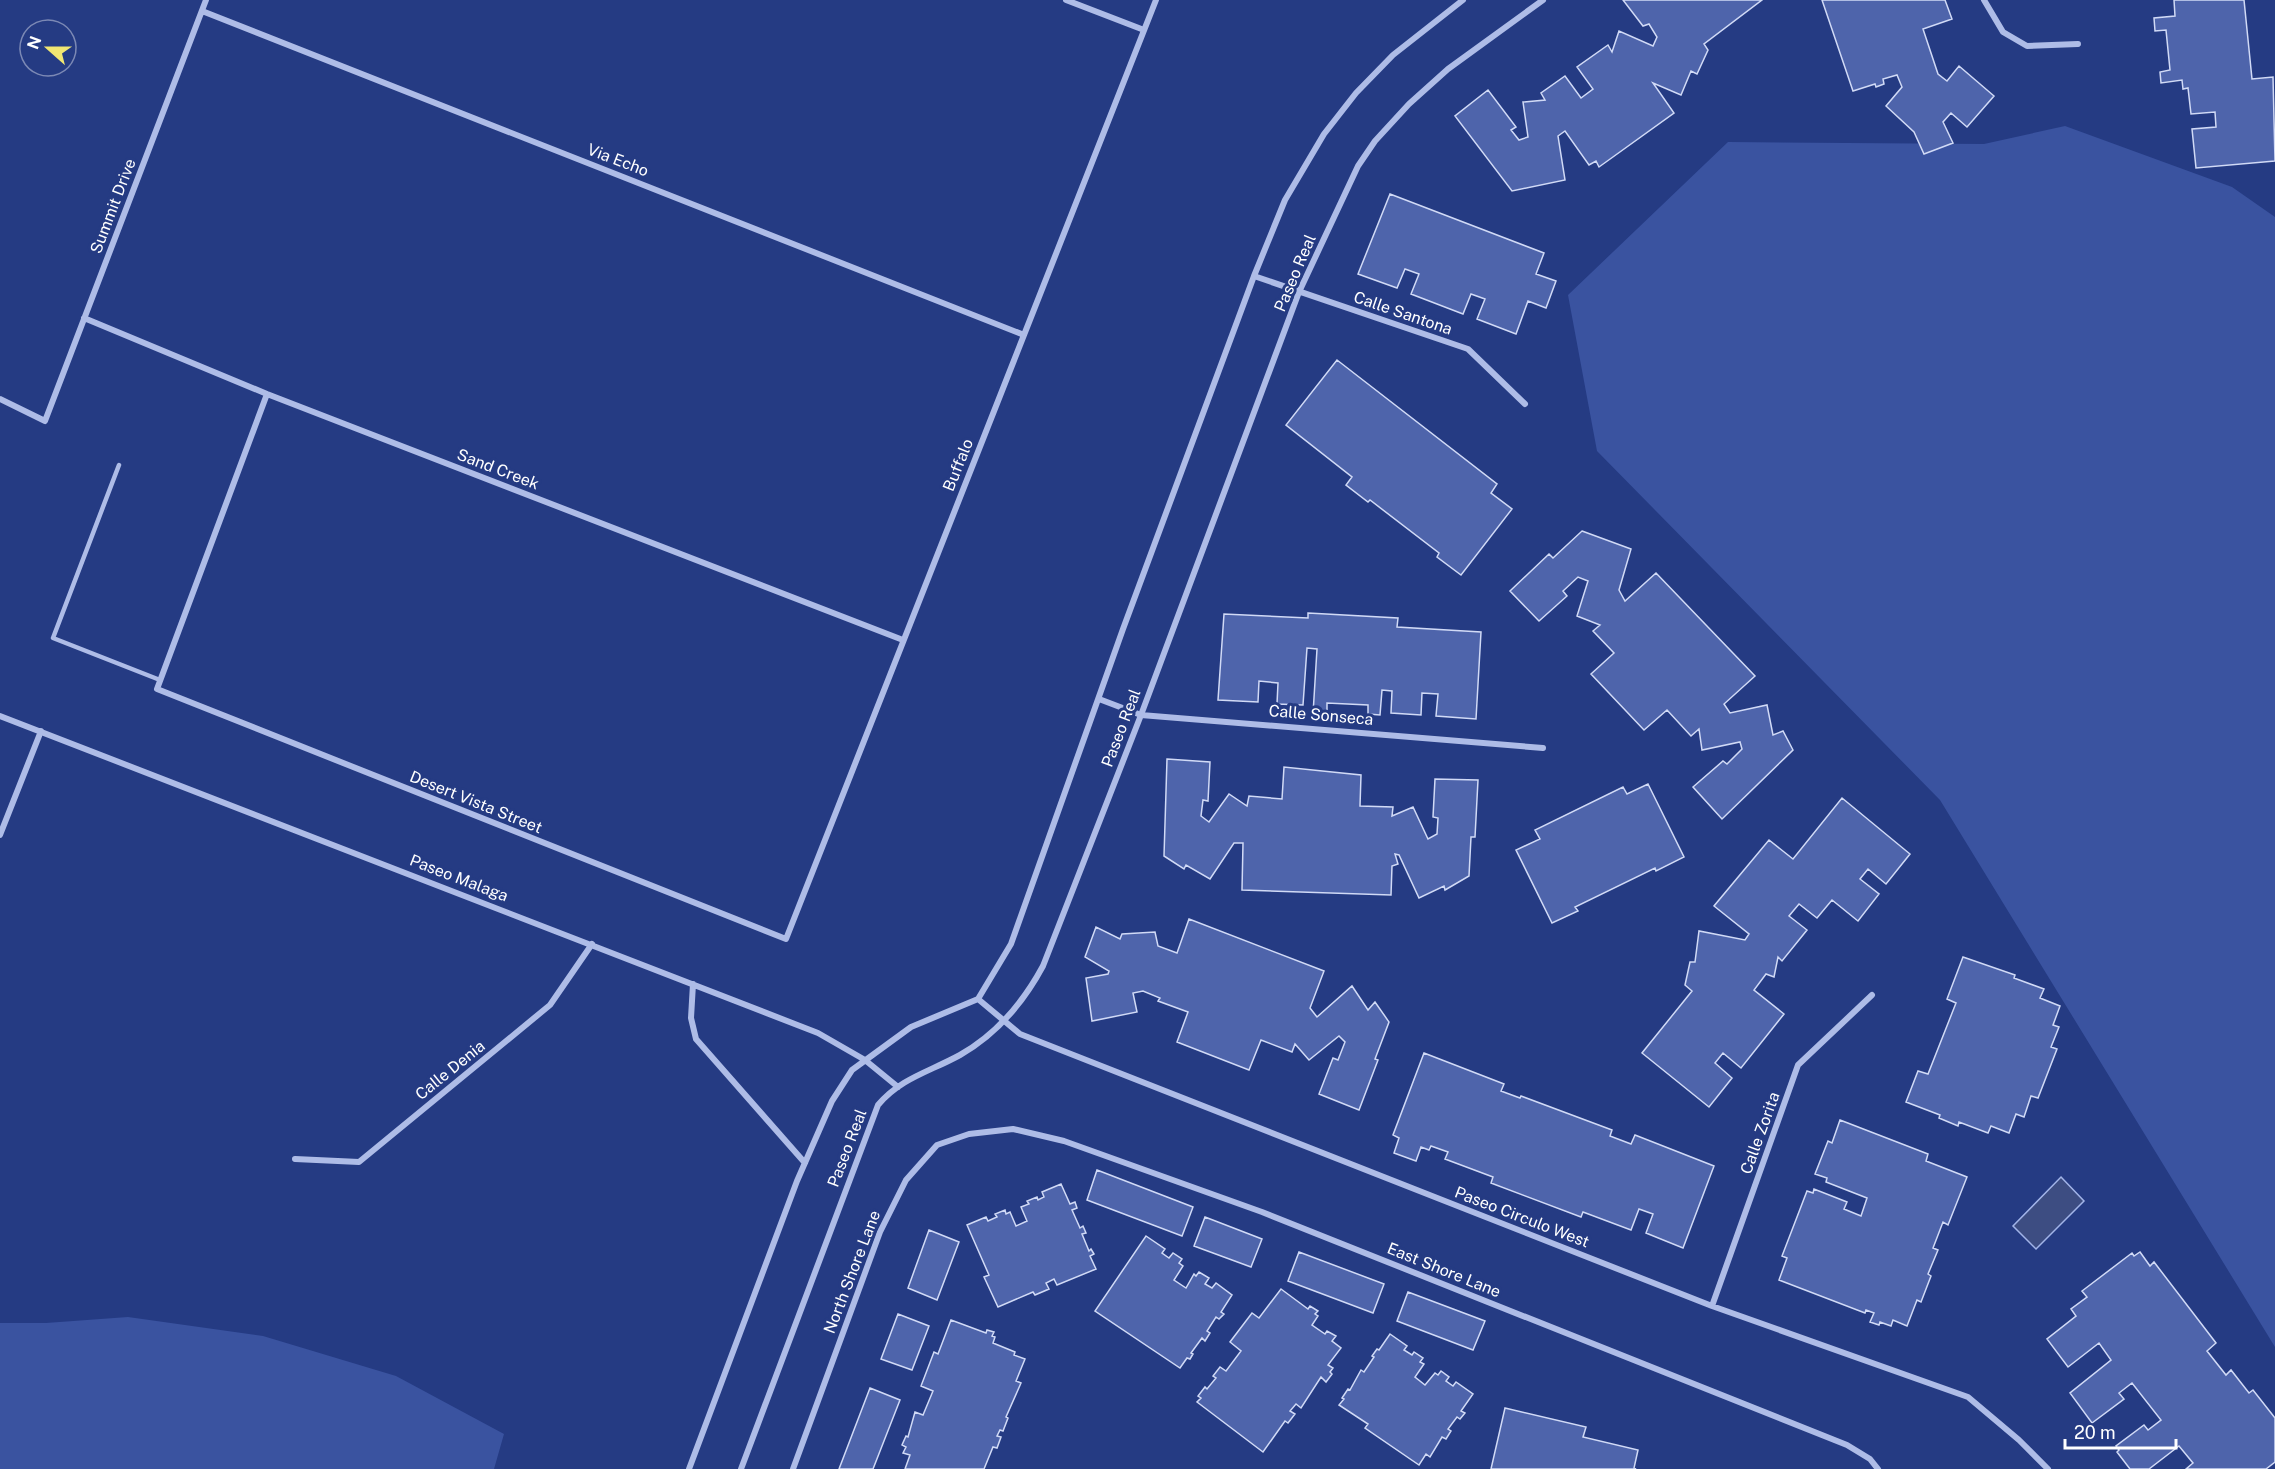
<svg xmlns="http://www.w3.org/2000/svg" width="2275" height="1469" viewBox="0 0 2275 1469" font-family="'Public Sans',sans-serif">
<rect width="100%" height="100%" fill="#253b83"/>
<!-- green -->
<path fill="#3a53a0" d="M2065,126L2232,187L2275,217V1347L1940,800L1597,451L1568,295L1728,142L1984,144Z
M128,1317L263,1336L396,1376L504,1434L494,1469H0V1323H46Z"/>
<!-- water -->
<path fill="#3d4d82" stroke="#a2b4e8" stroke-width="1.5" d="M2061,1177L2084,1201L2036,1249L2013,1226Z"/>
<!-- building -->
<path fill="#4e64ab" stroke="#d1daf6" stroke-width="1.5" d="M1623,0H1762L1704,44L1708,50L1697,74L1691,71L1681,95L1653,83L1674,113L1599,167L1596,161L1589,165L1565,131L1558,136L1565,180L1512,191L1455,116L1488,90L1516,127L1511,130L1519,140L1528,137L1523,102L1545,100L1541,93L1565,76L1581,98L1593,89L1577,67L1608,45L1612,52L1619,31L1653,46L1657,37L1649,24L1643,26Z
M1822,0H1945L1952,19L1923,29L1938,74L1947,81L1959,66L1994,96L1967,127L1951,113L1943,122L1953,143L1924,154L1914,132L1886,106L1902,87L1897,75L1883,79L1884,84L1876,87L1875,84L1853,91Z
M2174,0H2244L2252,79L2273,77L2275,161L2196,168L2192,129L2216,127L2215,112L2191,114L2188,88L2183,89L2182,80L2161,83L2160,72L2170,70L2166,30L2155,31L2154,18L2175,16Z
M1390,194L1544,253L1536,274L1556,281L1546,308L1528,301L1516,334L1477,319L1485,299L1471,294L1463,314L1411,294L1419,274L1405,269L1397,288L1358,274Z
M1337,360L1497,484L1491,493L1512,509L1461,575L1437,557L1439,553L1370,500L1368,502L1346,485L1352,477L1286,425Z
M1582,531L1631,549L1619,590L1625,601L1656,573L1755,676L1724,704L1730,713L1767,705L1773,735L1783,731L1793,750L1722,819L1693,787L1723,761L1727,764L1742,749L1740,742L1702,750L1699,729L1691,736L1667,710L1644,730L1591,674L1614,653L1593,631L1600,625L1577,616L1588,581L1578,577L1563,591L1567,596L1539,621L1510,591L1549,554L1553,558Z
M1308,613L1398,618L1397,627L1481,632L1476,719L1436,716L1438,694L1422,693L1421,715L1391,713L1392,691L1382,690L1380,715L1368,714V705L1327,703V715L1313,714L1317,649L1307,648L1303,705L1277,704L1278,683L1259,681L1258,702L1218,700L1224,614L1308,618Z
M1167,759L1210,762L1208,801L1203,800L1201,816L1209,822L1229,794L1247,806L1249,796L1282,799L1284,767L1361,775L1360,806L1393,807L1392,816L1413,807L1428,839L1437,834L1438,818L1433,817L1435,779L1478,780L1475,837H1471L1469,876L1445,890L1444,886L1419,898L1399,855L1395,854L1398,864L1392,866L1391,895L1242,890L1243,843H1234L1210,879L1186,865L1184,869L1164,856Z
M1648,784L1684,857L1656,871L1655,868L1575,907L1578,911L1552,923L1516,850L1540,839L1535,830L1623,787L1627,794Z
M1842,798L1910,854L1886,884L1868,869L1860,879L1879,894L1858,921L1832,900L1817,918L1799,904L1789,916L1807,930L1782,961L1778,957L1774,977L1766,974L1754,990L1784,1014L1741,1068L1723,1053L1715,1063L1732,1078L1709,1107L1642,1053L1692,991L1685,985L1690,962H1695L1699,931L1745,940L1749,934L1714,906L1769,840L1793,859Z
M1189,919L1324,971L1310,1008L1317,1017L1352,986L1368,1010L1375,1002L1389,1022L1375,1059L1378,1060L1359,1110L1319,1094L1333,1058L1338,1060L1345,1042L1339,1036L1309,1060L1295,1044L1292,1052L1261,1040L1249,1070L1177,1042L1188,1012L1158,1001L1160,998L1143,991L1133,993L1137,1012L1092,1021L1086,978L1108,974L1109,971L1085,957L1096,927L1120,939L1122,934L1155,932L1158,946L1177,953Z
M1963,957L2015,975L2014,978L2044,989L2040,998L2060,1006L2053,1025L2059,1027L2051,1047L2057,1049L2038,1098L2031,1096L2024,1117L2016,1114L2009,1133L1991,1126L1988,1133L1959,1122L1958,1126L1939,1118L1940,1115L1906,1102L1918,1071L1928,1074L1956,1003L1947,999Z
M1424,1053L1504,1084L1501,1091L1520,1098L1521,1096L1612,1130L1610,1136L1631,1144L1635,1135L1714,1166L1683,1248L1646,1233L1653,1214L1639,1209L1631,1230L1583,1212L1581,1217L1491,1183L1493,1177L1445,1159L1448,1152L1431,1146L1429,1150L1421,1147L1416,1161L1394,1153L1399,1138L1393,1135Z
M1840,1120L1928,1154L1926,1161L1967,1177L1948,1225L1943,1222L1933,1248L1938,1250L1928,1274L1931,1276L1921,1302L1917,1300L1907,1326L1893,1320L1891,1326L1880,1322L1879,1325L1870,1322L1874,1313L1866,1310L1865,1313L1779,1280L1787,1258L1782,1256L1807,1191L1813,1193L1814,1189L1847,1202L1844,1209L1861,1216L1867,1198L1826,1182L1827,1178L1815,1174L1828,1141L1832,1143Z
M1097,1170L1193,1207L1182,1236L1087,1200Z
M1061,1184L1070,1204L1075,1202L1077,1208L1072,1210L1080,1228L1083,1226L1086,1233L1082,1234L1089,1251L1091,1249L1094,1254L1090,1256L1096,1269L1057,1285L1054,1279L1046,1283L1049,1289L1035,1295L1033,1292L998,1307L984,1277L989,1275L967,1225L986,1217L988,1221L997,1217L995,1214L1005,1210L1006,1214L1010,1212L1016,1226L1027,1221L1021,1207L1029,1204L1027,1201L1037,1197L1038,1200L1044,1197L1042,1192Z
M1205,1217L1262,1239L1251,1267L1194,1246Z
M929,1230L959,1242L937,1300L908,1288Z
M1146,1236L1165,1249L1162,1253L1169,1258L1173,1253L1182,1259L1179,1263L1183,1266L1174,1280L1186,1288L1194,1274L1196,1276L1199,1272L1209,1278L1205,1284L1212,1288L1216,1283L1232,1295L1221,1312L1224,1314L1219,1319L1216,1317L1207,1331L1210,1333L1205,1341L1202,1338L1191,1353L1193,1354L1190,1359L1187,1358L1180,1368L1095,1311Z
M1299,1252L1384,1284L1373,1313L1288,1281Z
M2140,1252L2150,1266L2154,1262L2216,1343L2207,1351L2226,1375L2231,1370L2249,1393L2253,1390L2275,1418V1462L2266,1469H2186L2193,1463L2179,1446L2149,1469H2130L2117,1452L2119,1450L2116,1446L2144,1425L2148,1430L2161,1420L2132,1383L2119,1393L2124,1399L2092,1423L2070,1393L2111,1360L2099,1343L2068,1367L2047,1339L2076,1316L2071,1309L2087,1297L2082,1291L2132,1253L2134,1256Z
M1281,1289L1308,1309L1310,1306L1318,1311L1315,1314L1318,1316L1312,1325L1325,1334L1327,1331L1336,1336L1332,1341L1341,1348L1328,1365L1333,1368L1330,1372L1332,1374L1326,1382L1321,1377L1301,1408L1296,1404L1290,1411L1295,1414L1288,1423L1285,1421L1263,1452L1197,1402L1201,1398L1198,1396L1205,1387L1207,1389L1216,1378L1213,1376L1220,1367L1226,1371L1241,1351L1230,1342L1252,1313L1259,1318Z
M1408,1292L1485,1321L1473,1350L1397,1321Z
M898,1314L929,1326L912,1370L881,1359Z
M951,1320L986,1333L987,1330L994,1332L992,1336L995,1337L993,1343L1015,1352L1014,1355L1025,1359L1016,1381L1021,1383L1006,1417L1008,1418L1003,1431L1000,1430L997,1436L1001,1437L997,1448L993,1447L984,1469H905L910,1455L903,1453L906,1447L902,1445L906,1436L908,1437L915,1412L923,1415L933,1391L921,1386L934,1352L938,1354Z
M1390,1334L1407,1346L1404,1350L1412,1355L1414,1352L1423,1358L1420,1362L1424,1364L1415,1377L1425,1385L1435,1373L1438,1375L1441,1371L1449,1377L1446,1381L1453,1386L1456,1382L1473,1394L1461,1411L1465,1413L1460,1419L1457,1417L1448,1429L1451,1431L1446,1439L1442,1437L1430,1457L1426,1454L1419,1465L1365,1428L1368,1424L1339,1405L1344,1399L1342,1398L1348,1389L1350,1390L1361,1370L1364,1372L1374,1357L1372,1356L1377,1349L1379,1350Z
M870,1388L900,1400L873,1469H839Z
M1505,1408L1586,1427L1583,1437L1638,1450L1634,1468L1636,1469H1491Z"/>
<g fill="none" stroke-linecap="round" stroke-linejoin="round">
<!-- lane -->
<path stroke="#aebce7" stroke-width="4.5" d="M119,465L53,638L160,680"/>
<!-- street -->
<path stroke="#aebce7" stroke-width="6" d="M1066,0L1144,30
M1984,0L2003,32L2027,46L2078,44
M202,11L1024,335
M1254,276L1468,349L1525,404
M84,318L267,394L903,640
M267,394L157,689L786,939L1156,0
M0,399L45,421L206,0
M1099,699L1141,715L1543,748
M0,716L818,1033L865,1060L898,1087
M0,835L41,731
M693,984L691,1018L696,1039L805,1163
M978,999L1020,1034L1712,1306L1968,1397L2019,1440L2048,1469
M295,1159L359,1162L550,1005L592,944
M1712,1306L1798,1065L1872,995
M689,1469L797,1181L832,1101L852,1070L911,1027L978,999L1011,944L1123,629L1254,276L1285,200L1324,134L1356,93L1393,55L1463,0
M741,1469L878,1105C901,1078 929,1072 960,1055C997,1034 1023,1003 1043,966L1141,715L1299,292L1358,166L1375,141L1409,104L1448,69L1543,0
M793,1469L880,1232L906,1180L937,1145L969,1134L1013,1129L1064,1141L1262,1212L1847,1445L1870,1459L1878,1469"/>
</g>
<g text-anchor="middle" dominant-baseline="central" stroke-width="6" stroke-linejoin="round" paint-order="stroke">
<!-- street labels -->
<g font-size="16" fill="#fff" stroke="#253b83">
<text transform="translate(618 160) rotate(21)">Via Echo</text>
<text transform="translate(113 206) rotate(-69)">Summit Drive</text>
<text transform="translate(1295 273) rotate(-67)">Paseo Real</text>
<text transform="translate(1403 313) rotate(19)">Calle Santona</text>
<text transform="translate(958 465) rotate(-68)">Buffalo</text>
<text transform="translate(498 469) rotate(21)">Sand Creek</text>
<text transform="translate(1321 715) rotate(5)">Calle Sonseca</text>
<text transform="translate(1121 728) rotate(-69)">Paseo Real</text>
<text transform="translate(476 802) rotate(22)">Desert Vista Street</text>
<text transform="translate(459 878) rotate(21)">Paseo Malaga</text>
<text transform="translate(450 1070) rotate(-39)">Calle Denia</text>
<text transform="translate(1760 1133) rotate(-70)">Calle Zorita</text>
<text transform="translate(847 1148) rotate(-69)">Paseo Real</text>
<text transform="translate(1522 1217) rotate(21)">Paseo Circulo West</text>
<text transform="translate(1444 1270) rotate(22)">East Shore Lane</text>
<text transform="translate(852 1272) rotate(-69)">North Shore Lane</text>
</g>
</g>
<!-- north arrow -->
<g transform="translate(48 48) rotate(291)"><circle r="28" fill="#253b83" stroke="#7c89b5" stroke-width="1.5"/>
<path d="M0-4.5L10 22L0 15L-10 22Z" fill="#f1e672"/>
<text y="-9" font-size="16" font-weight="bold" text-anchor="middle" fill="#ffffff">N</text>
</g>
<!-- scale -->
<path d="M2065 1439v9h111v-9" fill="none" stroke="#ffffff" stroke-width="3"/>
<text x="2074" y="1439" font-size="18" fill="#ffffff" stroke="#253b83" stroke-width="4.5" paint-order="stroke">20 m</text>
</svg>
